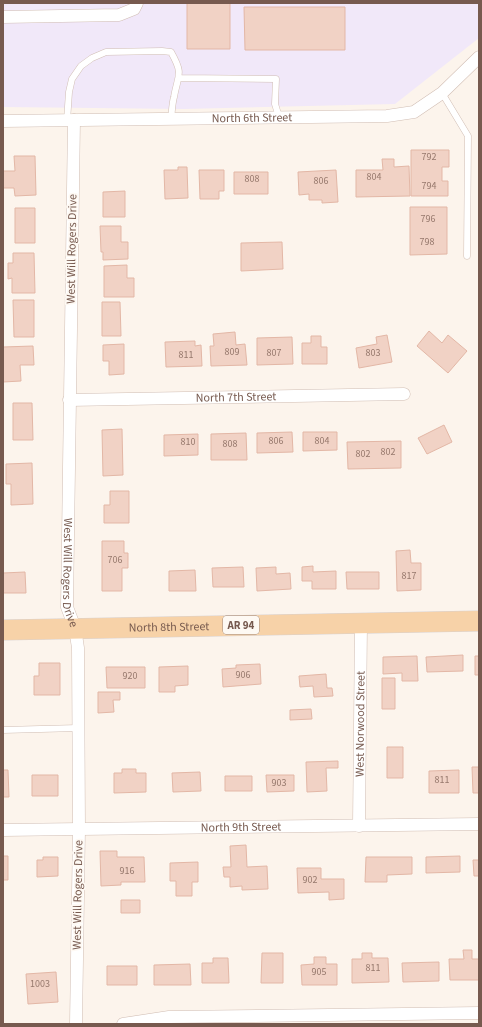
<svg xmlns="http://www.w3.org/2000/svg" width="482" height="1027" viewBox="0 0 482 1027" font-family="'Source Sans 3',sans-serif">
<rect width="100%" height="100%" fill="#fcf4ec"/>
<!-- education -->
<path fill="#f1e8f9" d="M3,3H479V38L395,104L184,109L3,107Z"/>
<!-- building -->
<path fill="#f1d2c5" stroke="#e3b7a6" d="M187,3H230V49H187Z
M244,7H345V50H245Z
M411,150H449V167H442V181H448V196H411Z
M14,156H35L36,195L15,196L14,188H3V171H15Z
M382,159H394V167L409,166L410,196L356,197V170H383Z
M178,167H187L188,198L165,199L164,170H178Z
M199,170H224V191H219V199H200Z
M336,170L338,202L322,203V200H309V194L299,195L298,172Z
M234,172H268V194H234Z
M125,191V217H103V192Z
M410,207H447V254L410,255Z
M15,208H35V243H15Z
M100,226H121V242H128V259L103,260V252H101Z
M282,242L283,269L241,271V243Z
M13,253H34L35,293H12V278L8,279V263H13Z
M127,265V278H134V297H104V266Z
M13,300H34V337H14Z
M102,302H120L121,336H102Z
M429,331L442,343L448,335L467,351L448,373L417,346Z
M235,332L236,345L245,344L247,365L211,366L210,346H214L213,334Z
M387,335L392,362L359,368L356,348L377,344L376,337Z
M311,336H321V347H327V364H302V343H311Z
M292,337L293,364L257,365V338Z
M195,341V346L201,345L202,366L166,367L165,342Z
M124,344V374L109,375V361H103V345Z
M33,346L34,365H20L21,381L3,382V347Z
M13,403H32L33,440H13Z
M444,425L452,442L427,454L418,438Z
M122,429L123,475L103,476L102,430Z
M292,432L293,452L257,453V433Z
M303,432H337V450L303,451Z
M246,433L247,460H211V434Z
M198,434V455L164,456V435Z
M401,441V468L348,469L347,442Z
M32,463L33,504L11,505V484H6V464Z
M110,491H129V523H104V505H110Z
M102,541H124V553H128V568H122V591H102Z
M410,550L411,563H421V590L397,591L396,551Z
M313,566V572L336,571V589H312V581H302V567Z
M243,567L244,587H213L212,568Z
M276,567V574L290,573L291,589L257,591L256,568Z
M195,570L196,591H169V571Z
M25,572L26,593H3V573Z
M346,572H379V589H347Z
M463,655V671L427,672L426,657Z
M417,656L418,681H402V673L383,674V657Z
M475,656H479V675H475Z
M39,663H60V695H34V676H39Z
M260,664L261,684L223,687L222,669L236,668V665Z
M188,666V685L175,686V692H159V667Z
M106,667H145V688H107Z
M326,674L327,688H332L333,696L314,697L313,686L300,687L299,676Z
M382,678H395V709H382Z
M98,692H120V700H113L114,712L98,713Z
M311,709L312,719L290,720V710Z
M387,747H403V778H387Z
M338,761V768H326L327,791L307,792L306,762Z
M472,767H479V793H473Z
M122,769H136V773H146V792L114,793V773H122Z
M3,770H8L9,797H3Z
M459,770V793H429V771Z
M200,772L201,791L173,792L172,773Z
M32,775H58V796H32Z
M266,775H294V791L267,792Z
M225,776H252V791H225Z
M246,845L247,867L267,866L268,889L242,890V886L230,887V877H224L223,867H231L230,846Z
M100,851H117V857H144L145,882H121V885L101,886Z
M3,856H8V880H3Z
M460,856V872L426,873V857Z
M43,857H58V876L37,877V860H43Z
M366,857H412V874L387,875V882H365Z
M473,860H479V876H474Z
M198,862V882H192V896H176V881H170V863Z
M297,868H321V879H344V899L329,900V892L298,893Z
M121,900H140V913H121Z
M463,950H472V959H479V980H450L449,959H464Z
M262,953H283V983H261Z
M362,953H372V958H388L389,982L352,983V959H362Z
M314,957H326V964H337V985H302L301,965L314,964Z
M213,958H228L229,983H202V963H213Z
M439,962V981L403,982L402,963Z
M190,964L191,985H154V965Z
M107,966H137V985H107Z
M56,972L58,1002L28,1004L26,974Z"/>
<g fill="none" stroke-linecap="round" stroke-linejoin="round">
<defs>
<path id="service" d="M179,78L276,79L275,104L279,117
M442,93L468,136L467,256
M67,121L69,92L72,79L81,66L92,58L106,52L162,51L171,52C184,75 178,74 174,97C172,104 172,112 171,119
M3,730L78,728"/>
<g id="minor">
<path d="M3,17L119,15L134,9L137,3"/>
<path id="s1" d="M74,120L67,607L75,628L78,648L79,829L76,1024"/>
<path id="s2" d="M3,121L387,116L414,112L442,93L479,57"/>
<path id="s3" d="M69,400L404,394"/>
<path id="s4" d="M359,826L361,623"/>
<path id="s5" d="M3,830L479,824"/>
<path d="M123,1024L169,1017L479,1013"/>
</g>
<g id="primary">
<path id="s6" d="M3,630L479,621"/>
</g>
</defs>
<!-- service casing -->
<use href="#service" stroke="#d1beb4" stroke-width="7"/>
<!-- minor casing -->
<use href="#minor" stroke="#d1beb4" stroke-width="13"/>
<!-- primary casing -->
<use href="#primary" stroke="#d9d1ce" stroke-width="21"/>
<!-- service -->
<use href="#service" stroke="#fff" stroke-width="6"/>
<!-- minor -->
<use href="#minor" stroke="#fff" stroke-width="12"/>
<!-- primary -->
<use href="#primary" stroke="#f7d2a8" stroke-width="20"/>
</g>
<g text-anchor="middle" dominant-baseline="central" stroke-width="3.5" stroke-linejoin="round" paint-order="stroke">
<!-- number labels -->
<g font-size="10" fill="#96786c">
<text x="429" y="157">792</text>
<text x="374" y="177">804</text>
<text x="252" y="179">808</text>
<text x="321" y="181">806</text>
<text x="429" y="186">794</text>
<text x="428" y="219">796</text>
<text x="427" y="242">798</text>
<text x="232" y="352">809</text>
<text x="274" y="353">807</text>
<text x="373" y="353">803</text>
<text x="186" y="355">811</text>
<text x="276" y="441">806</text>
<text x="322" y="441">804</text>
<text x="188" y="442">810</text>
<text x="230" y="444">808</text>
<text x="388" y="452">802</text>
<text x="363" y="454">802</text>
<text x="115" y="560">706</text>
<text x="409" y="576">817</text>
<text x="243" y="675">906</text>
<text x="130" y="676">920</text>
<text x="442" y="780">811</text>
<text x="279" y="783">903</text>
<text x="127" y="871">916</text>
<text x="310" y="880">902</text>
<text x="373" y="968">811</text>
<text x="319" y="972">905</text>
<text x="40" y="984">1003</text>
</g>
<!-- shield labels -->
<rect fill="#fef9f3" stroke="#a08a80" stroke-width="1" x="223" y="616" width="36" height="18" rx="3"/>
<g font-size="11" font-weight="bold" fill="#775a4f">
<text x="241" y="625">AR 94</text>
</g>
<!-- street labels -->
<g font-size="12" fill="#775a4f" stroke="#fef9f3">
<text stroke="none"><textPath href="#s2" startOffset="249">North 6th Street</textPath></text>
<text transform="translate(72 249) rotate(-89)">West Will Rogers Drive</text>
<text stroke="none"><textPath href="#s3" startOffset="167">North 7th Street</textPath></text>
<text stroke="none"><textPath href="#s1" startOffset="453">West Will Rogers Drive</textPath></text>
<text stroke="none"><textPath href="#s6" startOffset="166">North 8th Street</textPath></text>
<text stroke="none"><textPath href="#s4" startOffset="102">West Norwood Street</textPath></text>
<text stroke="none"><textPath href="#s5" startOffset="238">North 9th Street</textPath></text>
<text transform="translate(78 895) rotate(-89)">West Will Rogers Drive</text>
</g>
</g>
<!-- border -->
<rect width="482" height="1027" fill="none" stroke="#775a4f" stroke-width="8"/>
</svg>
